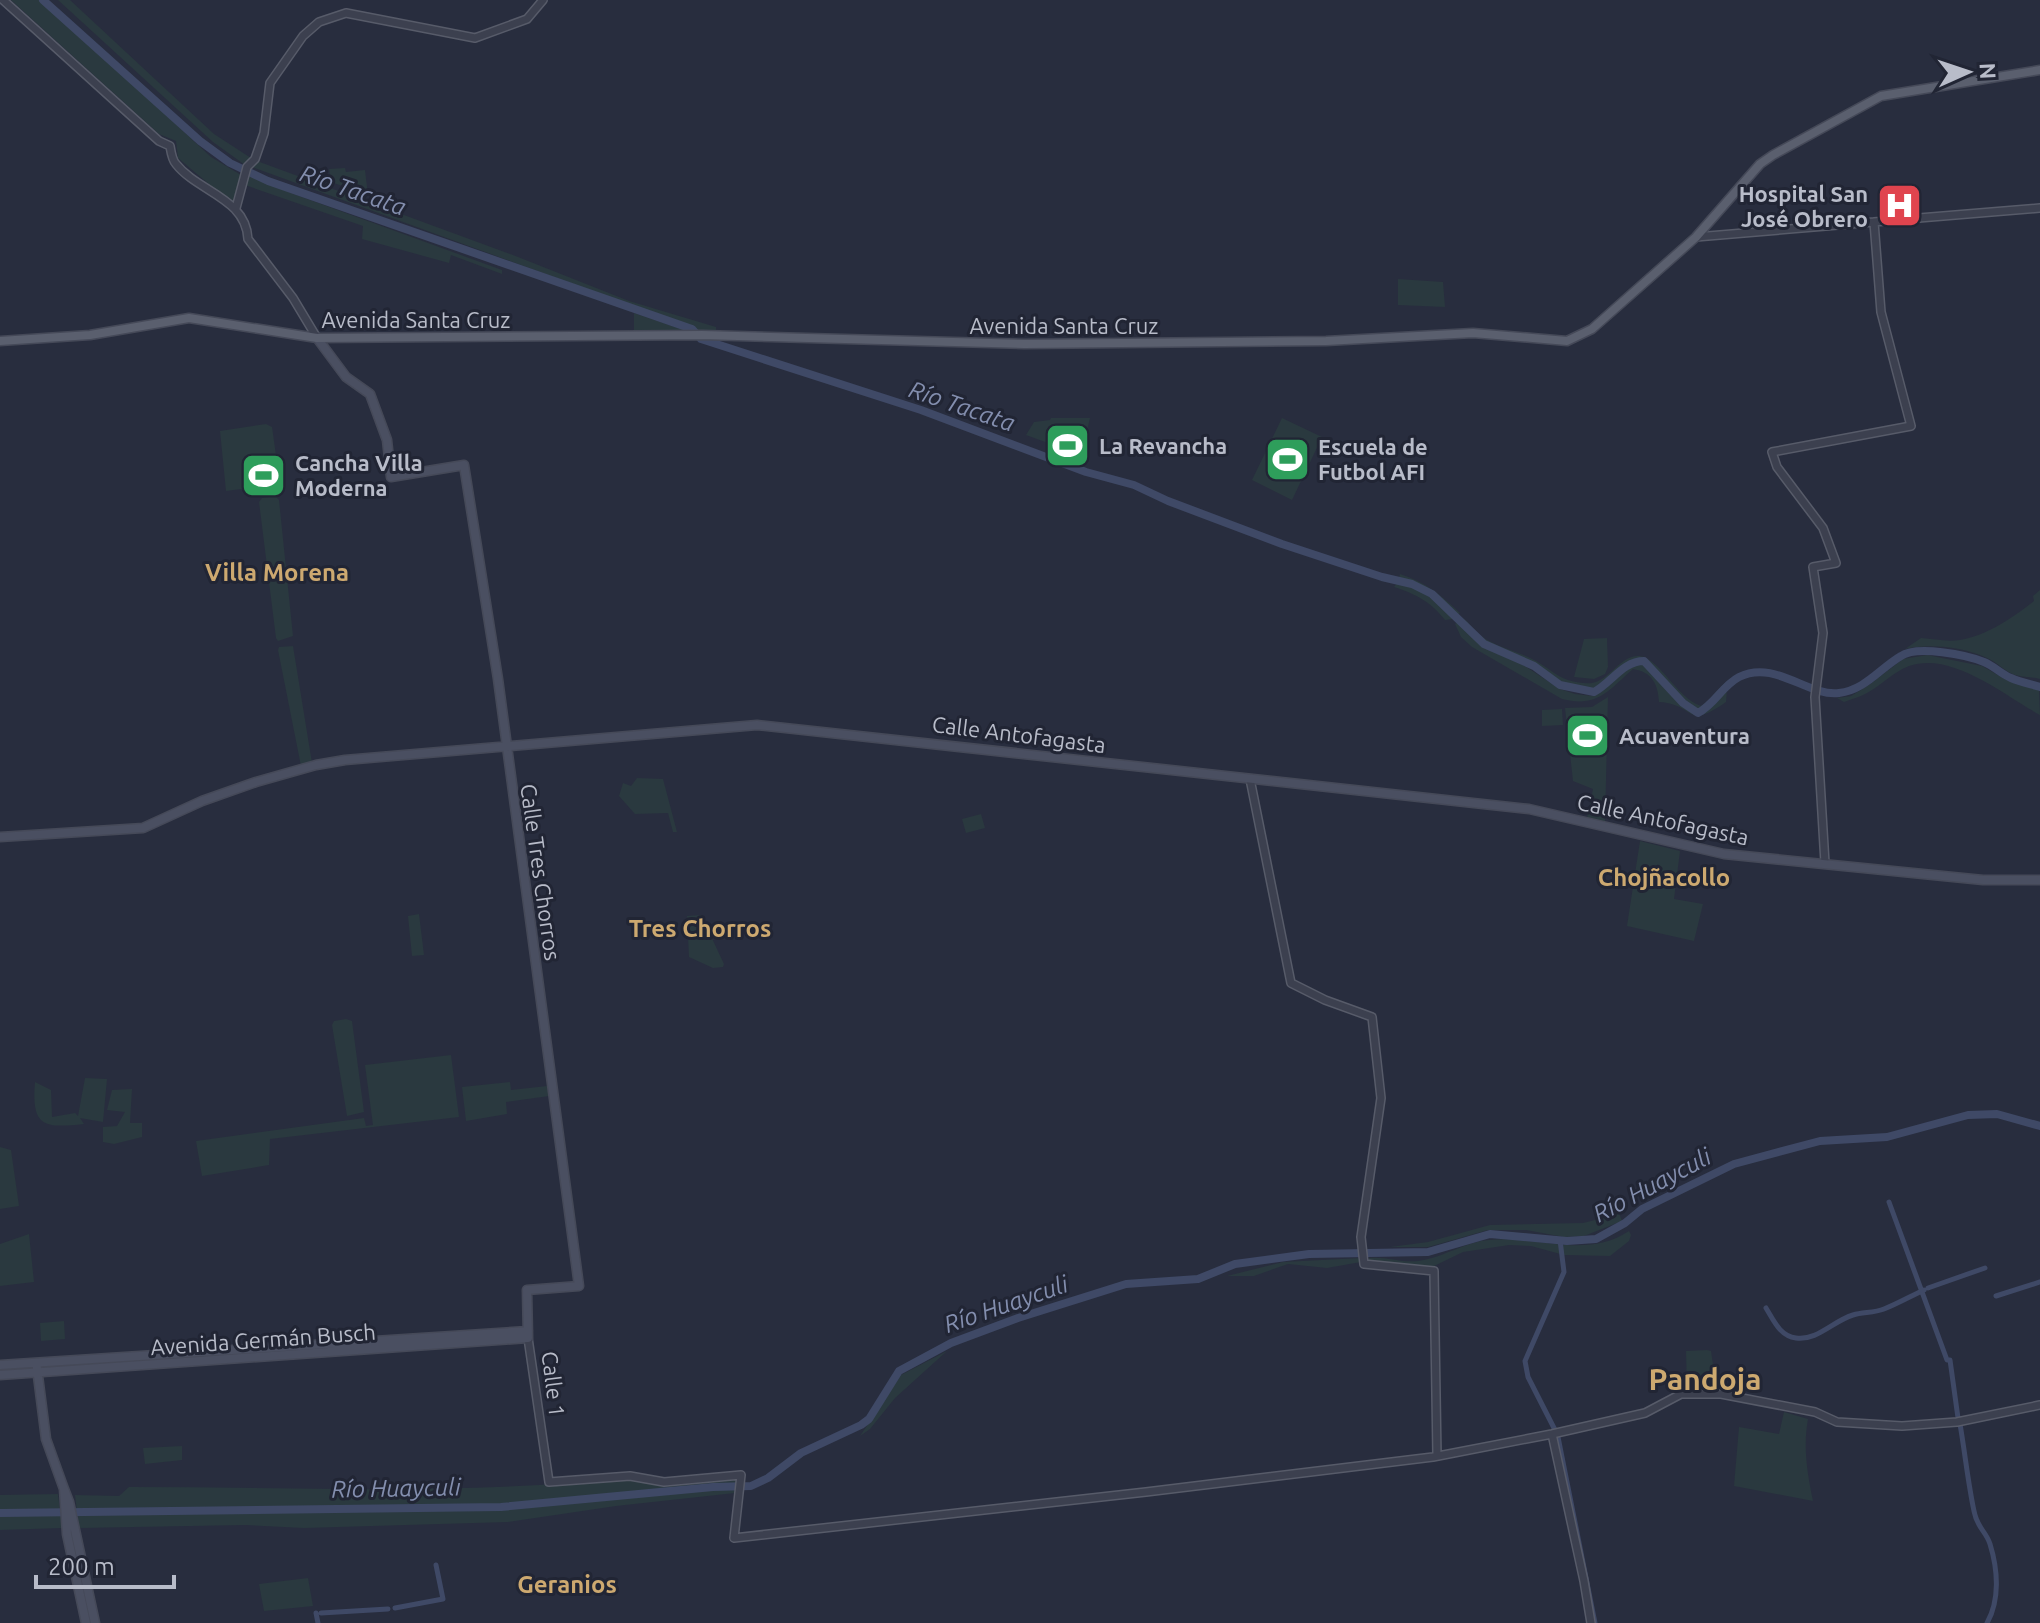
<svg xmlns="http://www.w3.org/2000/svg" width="2040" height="1623" viewBox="0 0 2040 1623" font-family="Ubuntu,sans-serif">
<rect width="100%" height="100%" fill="#282d3e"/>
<!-- green -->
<path fill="#2a393f" d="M11,0H42L211,157L241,175L233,201L216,190L178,158L176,141L159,134Z
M58,0H70L214,134L251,158L245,165L213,142Z
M257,161L513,255L629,301L716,327V332H696L694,328L252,167Z
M345,168L346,172L365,170L368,195L331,182L329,169Z
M248,174L291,193L502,270V274L451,255L449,263L362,239L363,226L245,185Z
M1398,279L1443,282L1445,307L1398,305Z
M634,313L690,332L634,331Z
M1051,418H1090L1081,455L1026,435L1034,422L1050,420Z
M1282,418L1322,437L1292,500L1252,480Z
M266,424L272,427L280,484L226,491L220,431Z
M275,496L279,500L293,636L278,641L276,638L259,502L262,498Z
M1400,574C1425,582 1441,595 1460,613L1457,615C1439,598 1424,584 1399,578Z
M1397,583C1421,589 1438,600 1453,619L1445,620C1431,602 1416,594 1394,587Z
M2040,590V679C2032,677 2023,677 2015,675C2004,671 1997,662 1987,658C1964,647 1930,643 1905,649L1921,638C1933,639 1948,642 1960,640C1986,636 2014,617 2034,601L2033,596Z
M1463,618C1470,623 1473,630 1480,635C1496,648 1519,651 1536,661C1547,667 1556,676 1568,680C1575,682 1585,684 1592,683C1610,680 1621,654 1640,656C1661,660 1676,697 1701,706C1716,697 1721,680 1739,675L1701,709C1673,704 1666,667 1640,659C1619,660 1614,684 1595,688C1570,694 1553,674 1533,664C1503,647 1485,647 1460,619Z
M1458,622L1482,646L1517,661L1560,689L1575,694L1592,696L1610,685L1628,666L1640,663L1648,666L1681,704L1698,715L1710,708L1727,689L1726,702C1685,731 1696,704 1659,702C1658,684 1652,672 1633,669C1608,691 1597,708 1562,699L1472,647L1461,637L1455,624Z
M1607,638L1608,667L1605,674L1594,679L1574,677L1584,639Z
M293,646L312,763L301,766L278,650L279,647Z
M1927,655L1982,666L2003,678L2039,690L2040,715C2005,696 1952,651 1909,666C1893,672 1882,685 1867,693C1860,697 1851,699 1844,702L1837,698L1851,696L1869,685L1903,659Z
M1608,697L1605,822L1587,818L1593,789L1573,781L1565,708L1592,707Z
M1562,709L1563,725L1542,726V710Z
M637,778L663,779L677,832H673L668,813L635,814L619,796L623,783L631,786Z
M981,814L985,828L966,833L962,819Z
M1640,841L1680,851L1674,899L1703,904L1694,941L1627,926Z
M419,914L424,955L412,956L408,916Z
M701,915L724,964L723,967L713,968L689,957L687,916Z
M346,1019L352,1021L364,1112L347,1116L332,1025L334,1021Z
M451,1055L459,1117L270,1139L269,1165L202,1176L196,1141L364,1118L366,1126L373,1125L365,1065Z
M85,1078L107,1079L103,1122L80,1118L84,1124C45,1128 31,1128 35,1082L51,1090L52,1117L75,1113L78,1116Z
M510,1082L511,1090L547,1086L549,1096L506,1102L507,1114L466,1121L462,1087Z
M132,1089L130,1123H142V1137L114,1144L103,1142V1127L117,1126L125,1112L107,1110L112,1090Z
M0,1147L11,1150L19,1206L0,1209Z
M1617,1208L1622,1221L1584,1236L1564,1237L1526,1230H1488L1428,1247H1390L1428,1242L1490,1225L1583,1223L1595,1220Z
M1629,1231L1631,1235L1629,1241L1610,1256L1564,1255L1531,1246L1509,1245L1463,1252L1432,1267L1369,1262V1258C1386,1256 1401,1263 1418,1261C1443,1258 1464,1242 1489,1240C1538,1235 1585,1260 1629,1231Z
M29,1234L34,1282L0,1286V1244Z
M1361,1258V1262L1327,1268L1288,1264L1254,1276H1227L1283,1262Z
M64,1321L65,1339L41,1341L40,1323Z
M1707,1350L1711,1351L1716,1385L1713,1389L1687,1390L1686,1351Z
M947,1351L895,1398L870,1429L860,1436L901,1375Z
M1784,1412L1808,1419C1803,1447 1807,1472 1813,1501L1734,1486L1739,1427L1779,1434Z
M182,1446V1460L145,1464L143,1448Z
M633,1477L653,1485L737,1479L735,1493L616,1506L508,1522L304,1528L245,1525L79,1528L75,1495L119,1496L129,1487C297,1487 466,1496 633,1477Z
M58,1494L62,1528L0,1530V1495Z
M308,1578L313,1606L264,1611L259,1584Z"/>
<!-- water -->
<path fill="#3f4966" d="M1568 723a9 9 0 1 1 18 0a9 9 0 1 1-18 0Z"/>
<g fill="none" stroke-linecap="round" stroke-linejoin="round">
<!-- canal -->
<path stroke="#3f4966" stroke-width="5" d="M1889,1202L1947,1360H1950L1958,1418
M1928,1288L1985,1268
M1996,1296L2040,1282
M1766,1308C1774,1321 1780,1336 1796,1338C1817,1341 1833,1321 1853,1315C1863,1312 1874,1313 1884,1309C1897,1304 1911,1296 1924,1290
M1960,1424C1965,1453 1968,1483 1974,1511C1977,1528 1986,1531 1990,1544C1998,1570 2000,1600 1987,1623
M1555,1430L1528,1377L1525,1361L1564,1272L1560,1240
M1558,1437L1595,1623
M395,1608L443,1599L436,1565
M316,1613L318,1623
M321,1613L388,1609"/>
<!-- river -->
<path stroke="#3f4966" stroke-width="8" d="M43,0L200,141L230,163L268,181L692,329L701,339L921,410L1086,472L1134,485L1168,501L1282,544L1382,577L1412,584L1432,594L1484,644L1534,666L1560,685L1594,692C1612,682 1623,661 1644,661L1683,703L1698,713C1715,704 1722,686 1739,677C1775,659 1808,697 1839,693C1865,690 1879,669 1901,656C1917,645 1967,655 1984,662C1994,666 2001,674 2011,678C2020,682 2030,684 2040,687
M0,1513L501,1507L713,1487L751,1486L768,1478L801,1453L861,1425L869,1419L899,1371L951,1343L1018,1318L1126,1284L1198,1279L1235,1264L1309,1254L1428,1252L1490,1234L1567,1241L1596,1239L1625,1223L1642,1209L1734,1164L1820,1141L1887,1137L1968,1115L1997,1114L2040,1126"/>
<defs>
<path id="tertiary" d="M3,0L159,141L170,146C171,152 172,160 176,164C198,192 246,198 248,239L293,298L317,338
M236,208L247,167L255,159L264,133L270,83L303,36L319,22L346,13L475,38L527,19L543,0
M1919,218L2040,208
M1696,237L1910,219
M1250,779L1291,983L1325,1000L1372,1017L1381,1098L1361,1237L1364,1264L1434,1271L1437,1456
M1825,863L1815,697L1823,633L1813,567L1836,563L1823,528L1777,467L1772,452L1911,426L1881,312L1874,222
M528,1338L549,1482L630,1476L664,1482L741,1475L734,1538L1146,1492L1433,1457L1552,1434L1645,1413L1681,1394H1721L1815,1412L1837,1422L1902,1426L1957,1422L2040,1405
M1552,1434L1584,1581L1591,1623"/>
<path id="secondary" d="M0,837L143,828L202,801L256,782L316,765L345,760L757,725L1529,809L1724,854L1983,880H2040
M0,1365L528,1331
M37,1368L46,1439L64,1489
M0,1375L528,1338L527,1290L579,1286L498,679L464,465L391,477L387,440L370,394L346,377L317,338
M86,1623L67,1534L64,1489L69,1502L95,1623"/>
<path id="primary" d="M0,341L90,335L189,318L317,338L702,335L1024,344L1326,341L1473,333L1567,341L1592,329L1696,237L1760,164L1773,155L1881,96L2040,70"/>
</defs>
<!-- tertiary casing -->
<use href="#tertiary" stroke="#575b69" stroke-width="10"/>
<!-- secondary casing -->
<use href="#secondary" stroke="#454958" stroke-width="11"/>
<!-- primary casing -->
<use href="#primary" stroke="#454958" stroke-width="11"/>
<!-- tertiary -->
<use href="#tertiary" stroke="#3c404f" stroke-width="7"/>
<!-- secondary -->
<use href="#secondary" stroke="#4a4f61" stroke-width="8"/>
<!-- primary -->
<use href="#primary" stroke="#5a5f6e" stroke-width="8"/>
</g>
<!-- icons -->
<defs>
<symbol id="hospital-square" viewBox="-11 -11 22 22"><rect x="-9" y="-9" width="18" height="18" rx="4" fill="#e0444e" stroke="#212534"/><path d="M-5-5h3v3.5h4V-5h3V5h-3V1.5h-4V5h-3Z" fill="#fff"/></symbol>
<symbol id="stadium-square" viewBox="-11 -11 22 22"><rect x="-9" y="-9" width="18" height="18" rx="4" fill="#2e9e5b" stroke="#212534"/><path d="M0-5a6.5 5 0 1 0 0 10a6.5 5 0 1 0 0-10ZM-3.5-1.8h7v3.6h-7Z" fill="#fff"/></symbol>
</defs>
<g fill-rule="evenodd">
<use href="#hospital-square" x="1874" y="180" width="51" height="51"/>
<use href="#stadium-square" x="1042" y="420" width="51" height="51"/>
<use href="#stadium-square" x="1262" y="434" width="51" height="51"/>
<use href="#stadium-square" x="238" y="450" width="51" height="51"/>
<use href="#stadium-square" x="1562" y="710" width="51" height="51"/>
</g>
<g text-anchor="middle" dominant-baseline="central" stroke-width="6" stroke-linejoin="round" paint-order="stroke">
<!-- poi labels -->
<g font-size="22" font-weight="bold" fill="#b8bcc9" stroke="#212534" text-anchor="start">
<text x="1868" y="193" text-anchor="end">Hospital San<tspan x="1868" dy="25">José Obrero</tspan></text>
<text x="1099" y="445">La Revancha</text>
<text x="1318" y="446">Escuela de<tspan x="1318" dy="25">Futbol AFI</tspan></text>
<text x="295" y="462">Cancha Villa<tspan x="295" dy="25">Moderna</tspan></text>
<text x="1619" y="735">Acuaventura</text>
</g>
<!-- street labels -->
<g font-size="22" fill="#b8bcc9" stroke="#212534">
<text x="416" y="319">Avenida Santa Cruz</text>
<text x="1064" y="325">Avenida Santa Cruz</text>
<text transform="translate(1019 734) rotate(7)">Calle Antofagasta</text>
<text transform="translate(1663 819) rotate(12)">Calle Antofagasta</text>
<text transform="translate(541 872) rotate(82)">Calle Tres Chorros</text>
<text transform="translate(263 1339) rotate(-4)">Avenida Germán Busch</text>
<text transform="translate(554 1384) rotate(83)">Calle 1</text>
</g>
<!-- water labels -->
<g font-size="24" font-style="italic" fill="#838eae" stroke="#212534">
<text transform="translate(353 190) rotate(19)">Río Tacata</text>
<text transform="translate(962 406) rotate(19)">Río Tacata</text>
<text transform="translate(1652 1185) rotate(-28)">Río Huayculi</text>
<text transform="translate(1006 1304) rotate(-19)">Río Huayculi</text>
<text transform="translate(396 1488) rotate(-1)">Río Huayculi</text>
</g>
<!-- neighbourhood labels -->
<g font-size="24" font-weight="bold" fill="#cda970" stroke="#212534">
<text x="277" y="572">Villa Morena</text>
<text x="1664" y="877">Chojñacollo</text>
<text x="700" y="928">Tres Chorros</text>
<text x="567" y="1584">Geranios</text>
</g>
<!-- district labels -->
<g font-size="30" font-weight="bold" fill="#cda970" stroke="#212534">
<text x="1705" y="1379">Pandoja</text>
</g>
</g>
<!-- north arrow -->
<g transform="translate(1968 72) rotate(87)" stroke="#212534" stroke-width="6" paint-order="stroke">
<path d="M0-6L14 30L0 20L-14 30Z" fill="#b8bcc9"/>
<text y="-12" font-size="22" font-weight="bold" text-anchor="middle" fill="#b8bcc9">N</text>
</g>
<!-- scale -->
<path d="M36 1575v12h138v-12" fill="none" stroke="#b8bcc9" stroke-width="4"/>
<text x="48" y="1575" font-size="24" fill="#b8bcc9" stroke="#212534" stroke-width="6" paint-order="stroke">200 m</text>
</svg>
